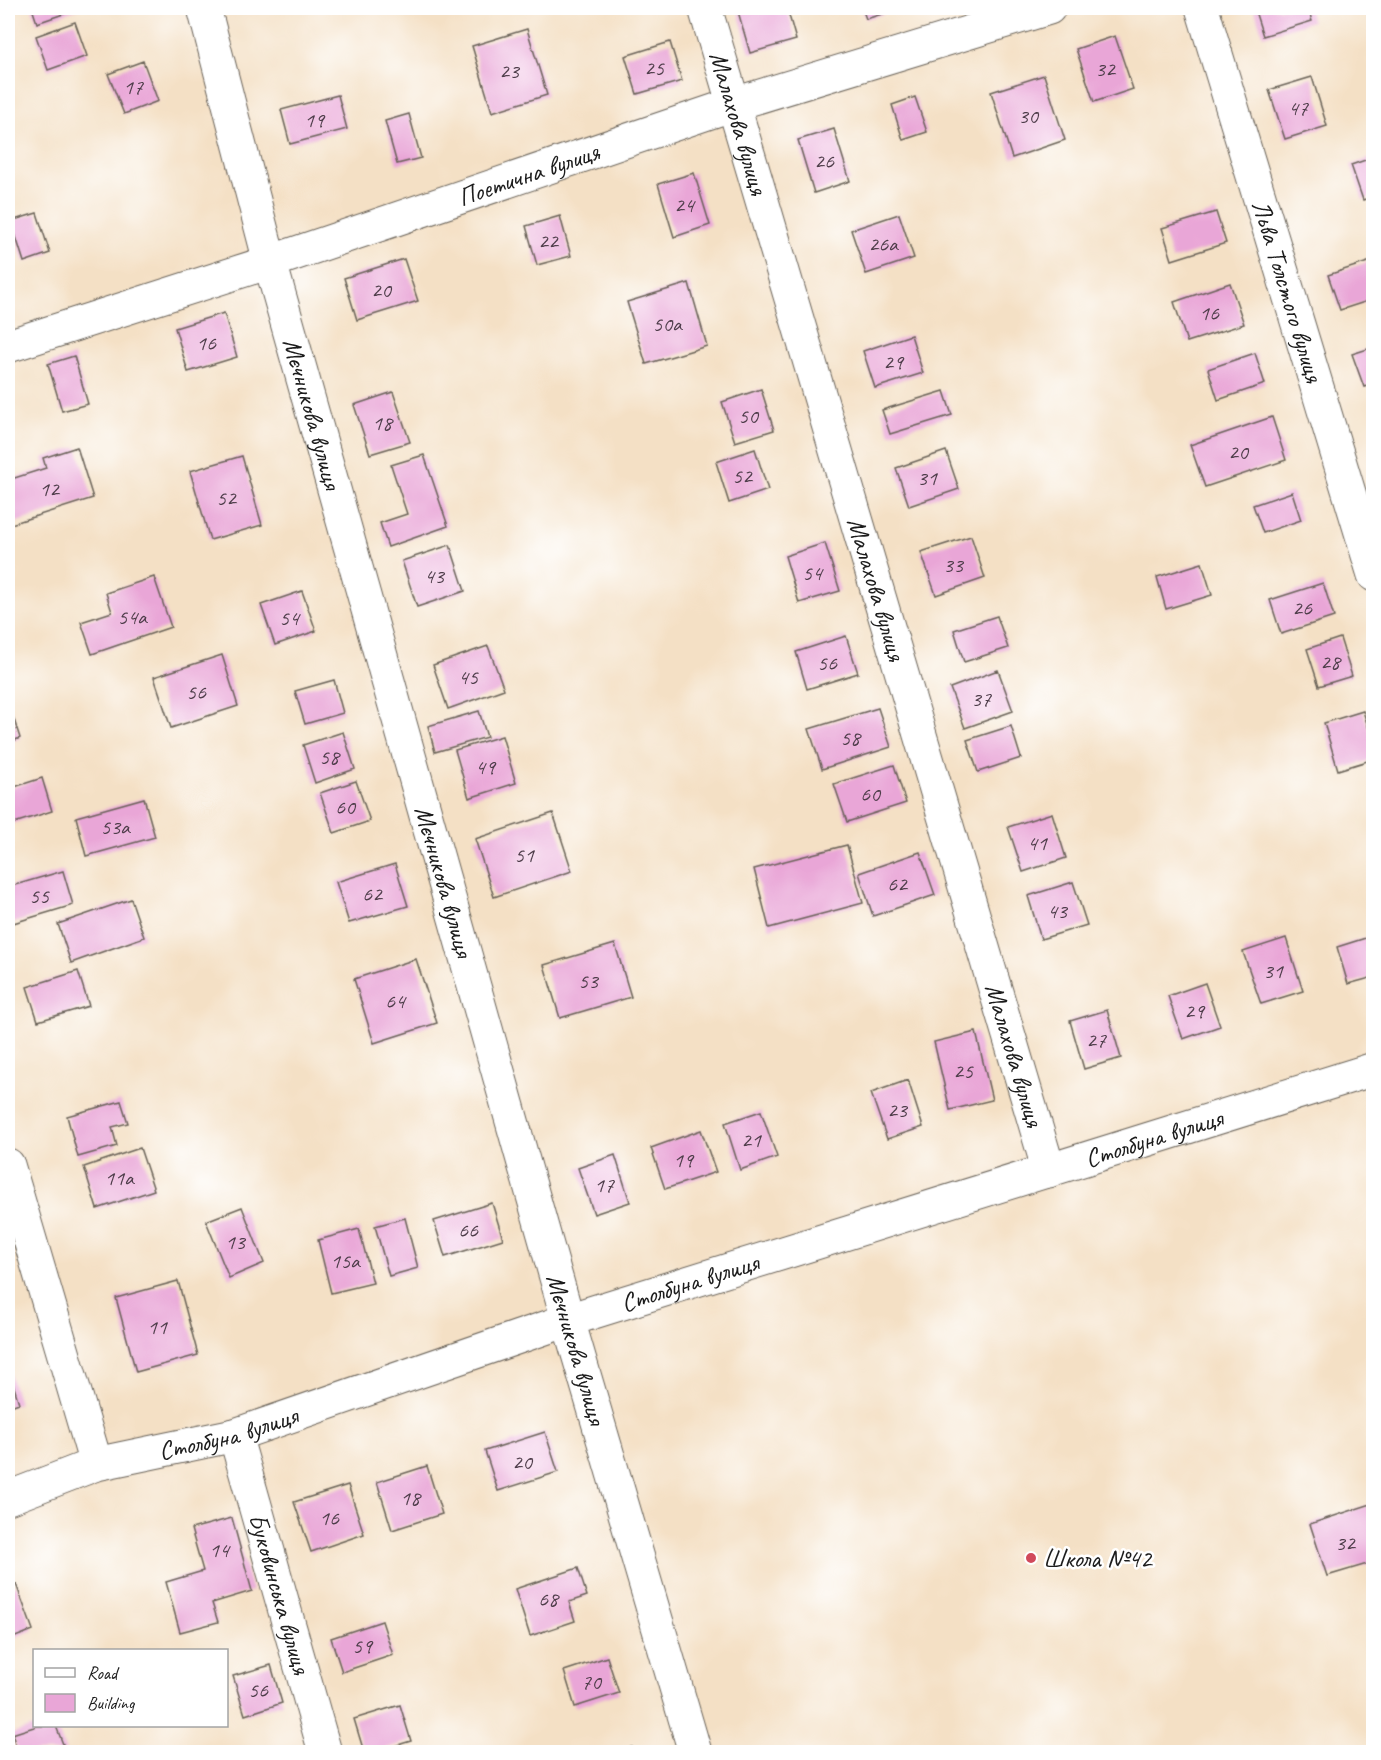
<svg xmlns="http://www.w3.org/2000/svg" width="1381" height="1760" viewBox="0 0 1381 1760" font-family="Caveat,sans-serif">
<rect width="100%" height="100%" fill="#fff"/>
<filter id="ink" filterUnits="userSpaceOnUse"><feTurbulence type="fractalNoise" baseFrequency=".0167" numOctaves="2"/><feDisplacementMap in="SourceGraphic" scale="12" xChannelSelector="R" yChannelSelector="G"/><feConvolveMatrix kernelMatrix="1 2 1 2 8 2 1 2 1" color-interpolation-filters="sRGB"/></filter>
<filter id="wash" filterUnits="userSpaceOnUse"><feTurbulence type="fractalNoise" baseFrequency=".008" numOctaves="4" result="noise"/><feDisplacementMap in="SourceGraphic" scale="24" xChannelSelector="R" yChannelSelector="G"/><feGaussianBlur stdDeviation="1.35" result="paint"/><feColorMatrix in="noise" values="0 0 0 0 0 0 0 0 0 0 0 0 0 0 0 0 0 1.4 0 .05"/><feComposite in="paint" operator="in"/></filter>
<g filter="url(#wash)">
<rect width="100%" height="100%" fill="#f4e0c5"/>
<g id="blocks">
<!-- building -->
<path fill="#e9a6d7" d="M32,8H81L37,23Z
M737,8H787L796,40L750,53Z
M862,8H901L866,19Z
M1254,8H1308L1312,21L1263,36Z
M75,22L87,56L48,70L36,36Z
M527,29L547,95L492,112L472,46Z
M1115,36L1133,89L1094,102L1076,49Z
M670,42L682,81L637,94L625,56Z
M143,61L158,101L124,114L108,74Z
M1044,75L1065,140L1012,158L991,92Z
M1312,77L1327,126L1285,139L1269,90Z
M338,95L347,129L290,144L281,110Z
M915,97L927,132L903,140L892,105Z
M409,114L421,158L397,164L385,121Z
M834,129L850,181L814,193L798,140Z
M1374,157V196L1363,200L1351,165Z
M694,173L710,225L674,237L658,184Z
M1216,212L1226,243L1172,260L1162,228Z
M37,213L50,253L24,262L11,221Z
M899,214L914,258L866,274L851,230Z
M560,216L571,256L537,265L526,226Z
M404,259L418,301L357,320L344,278Z
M1374,260V299L1340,310L1328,275Z
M689,283L707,346L646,364L627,302Z
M1230,283L1244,324L1187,342L1174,302Z
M224,313L237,357L188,372L175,328Z
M911,335L923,373L875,388L863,351Z
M1374,347V384L1364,387L1352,354Z
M1255,353L1265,384L1218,400L1208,369Z
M74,356L88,404L62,411L48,364Z
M761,389L774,430L735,442L722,402Z
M944,391L952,415L890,434L882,410Z
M393,392L410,442L370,454L354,405Z
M1272,417L1286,460L1205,487L1190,445Z
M77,447L93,498L8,525V480L46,468L43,458Z
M755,449L768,490L729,503L716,462Z
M946,451L959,489L909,506L896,468Z
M424,455L448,526L388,547L380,523L407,514L391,465Z
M242,456L262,525L210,540L190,471Z
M1292,492L1301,520L1263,533L1253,505Z
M971,536L985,578L936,595L921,552Z
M825,543L840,591L799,603L785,556Z
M450,545L465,591L417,607L402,561Z
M1202,563L1212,595L1166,609L1157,577Z
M154,577L171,627L92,654L81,622L112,612L106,593Z
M1323,583L1334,617L1281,634L1270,600Z
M302,591L316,631L275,645L261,605Z
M997,616L1008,648L964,662L954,630Z
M846,636L858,673L807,689L796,652Z
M1340,638L1352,676L1319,686L1307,649Z
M488,646L504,689L448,709L433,665Z
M222,655L238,706L171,728L154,677Z
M998,670L1013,711L965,728L950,688Z
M334,680L343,713L305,724L295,691Z
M8,701L20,738L8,743Z
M878,708L891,747L822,769L809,729Z
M479,711L487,737L435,752L428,726Z
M1363,711L1374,745V759L1338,770L1324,723Z
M1011,726L1021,758L978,772L967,740Z
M343,732L355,769L315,783L303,745Z
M502,736L516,783L469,798L455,750Z
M894,765L906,803L847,822L834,784Z
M42,778L52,811L8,825V789Z
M356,781L370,821L334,833L320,793Z
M144,798L155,837L86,856L76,817Z
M553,813L572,871L494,897L475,839Z
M1052,813L1066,858L1023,872L1008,827Z
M847,845L863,903L769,928L754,869Z
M920,852L935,895L873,916L859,873Z
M395,864L408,906L349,923L336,882Z
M63,871L73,905L10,924L8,917V887Z
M1073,882L1087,925L1041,939L1028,896Z
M131,899L144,937L71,963L58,924Z
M1372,936L1374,942V977L1348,984L1337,947Z
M1286,938L1303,991L1261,1004L1243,952Z
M615,944L631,997L560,1018L544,965Z
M416,959L437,1023L374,1043L354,979Z
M78,971L89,1006L38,1021L27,987Z
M1205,983L1220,1026L1183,1039L1168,996Z
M1107,1010L1121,1058L1084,1069L1070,1021Z
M976,1032L992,1100L950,1110L934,1042Z
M908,1080L923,1127L887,1139L871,1093Z
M121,1101L128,1123L112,1127L117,1146L78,1157L67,1116Z
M761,1111L777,1157L740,1170L725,1123Z
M701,1130L716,1172L665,1189L651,1148Z
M140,1148L154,1190L97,1209L84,1167Z
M615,1155L630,1202L594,1214L578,1168Z
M492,1203L503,1239L445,1257L434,1221Z
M242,1207L264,1263L229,1278L206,1221Z
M405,1218L418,1268L389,1276L375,1226Z
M359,1229L373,1283L331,1293L318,1240Z
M178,1281L198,1355L136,1372L116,1298Z
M8,1368L19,1403L8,1407Z
M545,1432L558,1472L498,1491L485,1451Z
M427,1466L442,1514L392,1530L377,1482Z
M348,1485L364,1534L311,1552L294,1502Z
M1374,1503V1562L1327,1576L1310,1524Z
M232,1518L252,1591L212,1603L218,1622L180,1632L166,1582L203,1571L191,1529Z
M578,1568L587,1596L569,1602L575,1621L530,1636L515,1589Z
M16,1584L33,1630L8,1640V1588Z
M382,1621L393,1655L342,1672L331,1638Z
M607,1657L619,1693L575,1707L564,1671Z
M271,1665L282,1703L245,1715L233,1676Z
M400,1705L411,1741L374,1752H364L354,1719Z
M37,1726H56L66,1752H18L12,1734Z
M632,1747L634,1752H615Z"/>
</g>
</g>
<g filter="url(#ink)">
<use href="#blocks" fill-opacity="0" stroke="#686157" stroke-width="1.5"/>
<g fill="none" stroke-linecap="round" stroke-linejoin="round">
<defs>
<g id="minor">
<path id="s1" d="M204,8L270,262L568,1320L695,1752"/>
<path id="s2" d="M705,8L1049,1171"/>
<path id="s3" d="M1202,8L1374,575"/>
<path id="s4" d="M8,346L270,262L734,104L1049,8"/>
<path d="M8,1165L96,1464"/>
<path id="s5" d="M235,1435L325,1752"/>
<path id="s6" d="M8,1498L96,1464L235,1435L568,1320L1374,1069"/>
</g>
</defs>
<!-- minor casing -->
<use href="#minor" stroke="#686157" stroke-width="35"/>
<!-- minor -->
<use href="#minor" stroke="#fff" stroke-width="33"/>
</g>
</g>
<!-- markers -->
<circle fill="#d1495b" stroke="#fff" stroke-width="2" cx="1031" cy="1558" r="6"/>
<g text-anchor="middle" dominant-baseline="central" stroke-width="5" stroke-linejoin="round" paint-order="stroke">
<!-- number labels -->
<g font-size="22" fill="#4f3e4b">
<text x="654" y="68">25</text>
<text x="1105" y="69">32</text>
<text x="509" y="71">23</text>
<text x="133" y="87">17</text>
<text x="1298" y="108">47</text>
<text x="1028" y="116">30</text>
<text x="314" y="120">19</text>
<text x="824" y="161">26</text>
<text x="684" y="205">24</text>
<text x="548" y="241">22</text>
<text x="883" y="244">26а</text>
<text x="381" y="290">20</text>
<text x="1209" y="313">16</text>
<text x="667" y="324">50а</text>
<text x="206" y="343">16</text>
<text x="893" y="362">29</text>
<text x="748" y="416">50</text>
<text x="382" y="423">18</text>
<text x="1238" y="452">20</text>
<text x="742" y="476">52</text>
<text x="927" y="478">31</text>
<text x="49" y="489">12</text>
<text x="226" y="498">52</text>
<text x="953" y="565">33</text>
<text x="812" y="573">54</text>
<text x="434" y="576">43</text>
<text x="1302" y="608">26</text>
<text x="132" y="617">54а</text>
<text x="289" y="618">54</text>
<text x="1330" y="662">28</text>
<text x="827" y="663">56</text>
<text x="468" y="677">45</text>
<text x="196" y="692">56</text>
<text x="981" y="699">37</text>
<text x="850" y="738">58</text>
<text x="329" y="757">58</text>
<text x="485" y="767">49</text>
<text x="870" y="794">60</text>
<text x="345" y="807">60</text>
<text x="115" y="827">53а</text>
<text x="1037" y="843">41</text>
<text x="524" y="855">51</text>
<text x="897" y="884">62</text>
<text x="372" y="894">62</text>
<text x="39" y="896">55</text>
<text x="1057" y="911">43</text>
<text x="1273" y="971">31</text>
<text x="588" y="981">53</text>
<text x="395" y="1001">64</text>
<text x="1194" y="1011">29</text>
<text x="1096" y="1040">27</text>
<text x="963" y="1071">25</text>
<text x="897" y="1110">23</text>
<text x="751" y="1140">21</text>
<text x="683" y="1160">19</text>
<text x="119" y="1178">11а</text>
<text x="604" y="1185">17</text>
<text x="468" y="1230">66</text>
<text x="235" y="1242">13</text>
<text x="345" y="1261">15а</text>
<text x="157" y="1327">11</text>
<text x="522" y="1462">20</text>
<text x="410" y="1498">18</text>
<text x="329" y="1518">16</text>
<text x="1345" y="1543">32</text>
<text x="219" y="1550">14</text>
<text x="548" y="1599">68</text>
<text x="362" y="1646">59</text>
<text x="591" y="1682">70</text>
<text x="258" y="1690">56</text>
</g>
<!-- street labels -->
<g font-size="26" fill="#1c1c1c" stroke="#fff">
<text stroke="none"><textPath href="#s2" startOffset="120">Малахова вулиця</textPath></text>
<text stroke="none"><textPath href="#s4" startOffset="548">Поетична вулиця</textPath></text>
<text stroke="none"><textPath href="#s3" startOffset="296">Льва Толстого вулиця</textPath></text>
<text stroke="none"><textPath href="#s1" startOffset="420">Мєчникова вулиця</textPath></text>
<text stroke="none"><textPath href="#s2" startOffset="606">Малахова вулиця</textPath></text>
<text stroke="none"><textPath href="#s1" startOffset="906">Мєчникова вулиця</textPath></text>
<text stroke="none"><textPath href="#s2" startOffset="1092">Малахова вулиця</textPath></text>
<text stroke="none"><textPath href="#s6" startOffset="1202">Столбуна вулиця</textPath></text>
<text stroke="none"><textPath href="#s6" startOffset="716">Столбуна вулиця</textPath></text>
<text stroke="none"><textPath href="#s1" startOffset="1392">Мєчникова вулиця</textPath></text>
<text stroke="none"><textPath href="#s6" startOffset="230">Столбуна вулиця</textPath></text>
<text stroke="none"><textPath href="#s5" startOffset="165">Буковинська вулиця</textPath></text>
</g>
<!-- poi labels -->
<g font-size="26" fill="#1c1c1c" stroke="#fff" text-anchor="start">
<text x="1043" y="1558">Школа №42</text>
</g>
</g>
<!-- margin -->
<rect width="1381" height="1760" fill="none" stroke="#fff" stroke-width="30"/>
<!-- legend -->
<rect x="33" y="1649" width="195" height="78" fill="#ffffff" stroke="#a4a4a4" stroke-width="1.5"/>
<rect x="45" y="1668" width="30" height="9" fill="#ffffff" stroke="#a4a4a4" stroke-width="1.5"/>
<text x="87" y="1679" font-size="18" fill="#1c1c1c">Road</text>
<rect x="45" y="1694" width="30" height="18" fill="#e9a6d7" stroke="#a4a4a4" stroke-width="1.5"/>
<text x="87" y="1709" font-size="18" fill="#1c1c1c">Building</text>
</svg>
